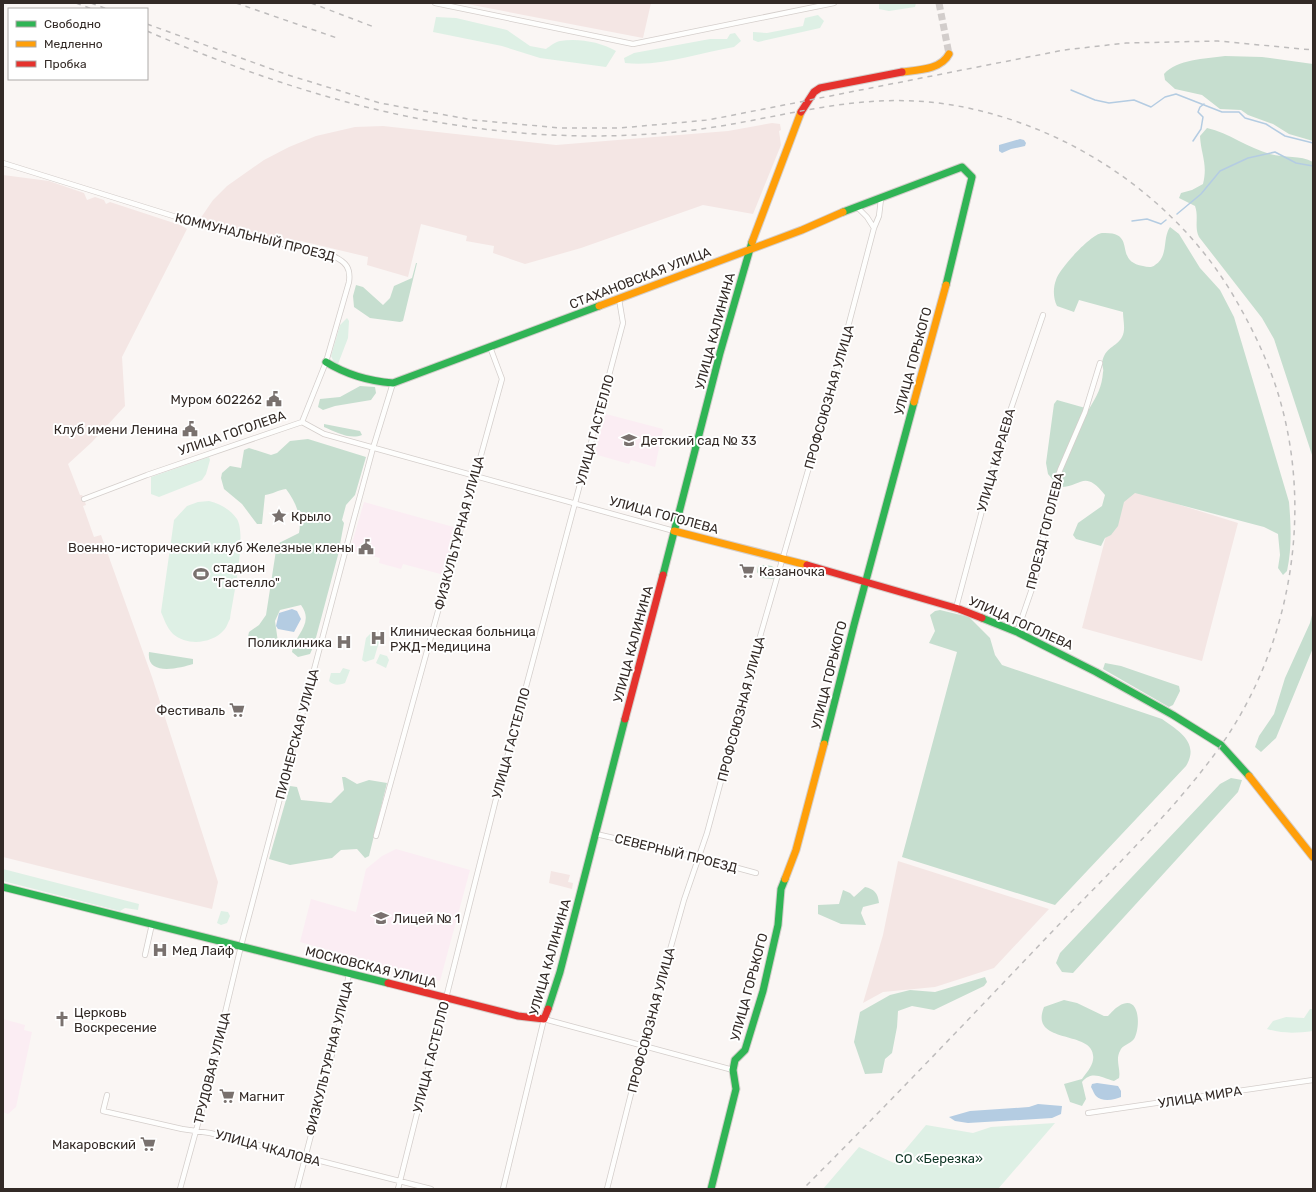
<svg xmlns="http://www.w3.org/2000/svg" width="1316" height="1192" viewBox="0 0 1316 1192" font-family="Rubik,sans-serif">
<rect width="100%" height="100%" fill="#faf6f4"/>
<!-- industrial -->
<path fill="#f4e6e4" d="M462,3H651L643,38Z
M772,123L780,124L781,130L779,131L781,145L753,214L703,205L581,248L525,264L493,253L494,246L466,241L467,236L421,224L408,277L367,265L368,257L301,241L298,244L200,219L213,200L227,186L264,160L289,147L316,136L355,127L383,126L556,145L728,131Z
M3,175L49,181L84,193L87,200L95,197L104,200L106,204L110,202L180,225L187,229L122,357L125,406L92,442L68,464L80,495H82L84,499L86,505L83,506L94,537L101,535L152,677L218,882L212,909L3,857Z
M1119,486L1238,523L1202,661L1082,628Z
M898,861L1049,909L994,968L935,987L883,992L863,1003L883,935Z
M551,871L570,875L568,882L573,883L572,889L549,883Z"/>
<!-- education -->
<path fill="#fbedf3" d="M606,414L663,429L655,467L631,460L629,464L594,454Z
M364,502L457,528L444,575L403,564L401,569L379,563L380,558L350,550Z
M396,849L470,870L440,981L300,942L311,899L356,912L366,869L382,856Z
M3,1019L25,1025L24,1030L32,1032L16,1107L8,1114L3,1112Z"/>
<!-- green -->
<path fill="#def0e5" d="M879,3H916L915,7L889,11L879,9Z
M818,15L824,21L820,28L758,42L753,40V32L767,33L803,26L805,18Z
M436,17L456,18L507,30L530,46L546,49C550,46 555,42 560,41C579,38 600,42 616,51L606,67L540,58L502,46L433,32Z
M735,33L741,41L734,47C699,53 661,67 625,63L624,58L634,53L710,39H727L730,34Z
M347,318L349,321L348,338L338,364L334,362L331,356L340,325Z
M209,457L210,460L206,474L202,480L159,497L151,494V477Z
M209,501C220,504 230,509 237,519C247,535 233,598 230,619C228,622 227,627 224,630C212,644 187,646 173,634C167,628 164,619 161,612L174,520L187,506L198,502Z
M370,634L377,636L379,642L374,659L365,662L362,660L366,638Z
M380,654L387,656L389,660L386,668L376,663Z
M343,668L350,670L345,683C339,685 334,686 329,681L331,673H340Z
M3,869L139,904L138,910L125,908L120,911L3,881Z
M221,911L228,912L230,916L227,923L221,925L217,923Z
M1310,1009H1313V1031C1297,1033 1283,1034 1267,1029L1273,1021L1286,1017L1304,1018Z
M1055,1123L998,1189H823L859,1147L894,1163L926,1125L973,1133L991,1127Z"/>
<!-- forest -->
<path fill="#c6decf" d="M1225,56L1262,57L1313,64V141L1289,134L1273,124L1248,115L1241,110L1220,109L1202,95L1175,89L1165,80L1164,74C1178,59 1204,59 1225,56Z
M1207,128C1229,133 1248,148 1270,154C1285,158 1300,155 1313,162V458L1274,339L1262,318L1199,237C1194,227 1199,217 1195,206L1179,198L1181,193L1192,190L1203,184C1208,164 1201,155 1200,136Z
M1170,227L1179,234L1200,268L1220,290L1234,317L1289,502C1291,526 1292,548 1287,571L1283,575L1278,568L1280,555L1278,534L1264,527L1135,493L1124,502L1118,526L1111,535L1105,538L1101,546L1076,539L1073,535L1078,523L1102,506L1105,495C1083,468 1082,488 1059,487L1048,474L1046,463L1054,404L1057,400L1089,409C1097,396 1102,387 1103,372C1104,369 1102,366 1102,363C1105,346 1116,348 1122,337C1126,330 1123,320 1123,312L1079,300L1074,312L1057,306C1053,298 1053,288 1056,280C1059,269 1091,234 1102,233C1139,231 1112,261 1143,266C1147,267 1152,268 1155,265C1169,256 1162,239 1170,227Z
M416,263H417L403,321L400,322L370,318L354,307L353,296L356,285L363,287L383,305L390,298L394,286L412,278Z
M360,386L375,387L376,393L371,400L335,406L323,410L318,407L320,399L340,397Z
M324,424L360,431L362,435C350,440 336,432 324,427Z
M308,439L366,457L355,495L346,505L342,520L344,523L338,555L314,645L310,654L298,657L292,652C294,635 315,624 301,605L280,610L275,621L278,642C264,650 259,650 248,637L249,632L259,625L266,615L277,544L299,533C302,517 296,502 286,489C278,490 273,494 265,495L262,524H257L242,504L224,489L221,478L222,473L230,466L241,468L244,450L249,448L271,455L277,453L290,441Z
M764,565L772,566L777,571L775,579L761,578L757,572L758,566Z
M940,610L969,617L990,638L995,655L1002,665L1162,719C1179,731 1200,743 1186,766L1055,905L902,857L957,652L929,643L935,631L930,615L935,611Z
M1313,611V648L1276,738L1261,752L1255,747L1259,736L1274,714L1285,678L1310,623Z
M149,652L193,659V664C180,668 146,677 149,652Z
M1105,663L1121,666L1179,686L1180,691L1173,705L1169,707L1103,669Z
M342,777H345L357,784L369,780L387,783L369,856L365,858L357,849L341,850L332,858L290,865L269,859L290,786L297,787L301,800L331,803L344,790Z
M1231,778L1242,780L1238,792L1073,973L1062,972L1056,963L1060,953L1220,784Z
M865,887C874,889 878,893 879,903L863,907L861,913L866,925L841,924L818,914V905L839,904L843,890L850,893L854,897Z
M985,977L987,982L984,986L934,1010L912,1006L898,1011L897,1027L892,1053L885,1059L882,1073L865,1074L854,1042L860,1012L890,995L910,990L935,992Z
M1064,1000L1077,1003L1104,1016H1108C1111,1013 1115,1008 1119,1006C1140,993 1141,1027 1134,1039C1130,1044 1122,1045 1120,1051C1115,1060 1121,1069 1119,1078L1114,1081C1102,1078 1092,1070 1082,1082L1086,1099L1082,1106L1070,1102L1064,1084L1082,1079C1086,1073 1092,1067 1093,1060C1098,1028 1028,1047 1044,1007Z"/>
<!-- water -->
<path fill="#b4cce2" d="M1020,139L1024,140L1026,143L1025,146L1011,149L1002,153L999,151V145Z
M292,609L297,611L301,619L294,632L278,629L276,626L279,613Z
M1097,1083L1118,1086L1121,1091V1097C1115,1100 1101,1102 1096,1096C1094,1094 1093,1090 1091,1087L1092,1084Z
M1038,1104L1062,1106L1061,1114L1052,1118L968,1123L955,1121L949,1117L970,1111L1029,1107Z"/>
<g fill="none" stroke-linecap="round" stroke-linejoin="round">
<!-- stream -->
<path stroke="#b4cce2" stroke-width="1.5" d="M1071,90L1095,100L1109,103L1134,100L1151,107L1165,97L1176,94L1222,112H1239L1245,118L1266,124L1285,136L1313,143
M1193,141L1201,129L1203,117L1198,112L1200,107L1204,104
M1177,214L1201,194L1220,171L1248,158L1275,152L1296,163L1313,166
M1132,221L1147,219L1161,224L1166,220"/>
<!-- secondary-tunnel -->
<path stroke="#d2cdcb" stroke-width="7" stroke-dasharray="7 3.5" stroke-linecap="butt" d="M939,3L949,54"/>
<defs>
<path id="street" d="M435,3L633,44L834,3
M3,163L186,220L333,256C346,262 351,268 349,282L326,362L302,422
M857,207L867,217L874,228
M84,499L147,475L302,422L324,434L674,531
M956,608L1003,432L1043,315
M1017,632L1035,580L1050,501L1060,470L1085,412L1100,363
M596,834L697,857L756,873
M376,836L502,379L490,347
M145,955L152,924
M107,1095L103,1111L182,1129L210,1133L431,1189
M1088,1113L1313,1080
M180,1189L202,1109L241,946L353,522L373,448L393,383
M297,1189L337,1035L349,974
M398,1189L495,803L623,323L619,299
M503,1189L544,1019L733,1070
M607,1189L643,1046L684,900L707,833L757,647L833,384L874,228L879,216L881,199"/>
<path id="fast" d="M843,212L962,167L972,177L946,285
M326,362C347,375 368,381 393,383L599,306
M663,575L720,353L752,242
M982,618L1017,632L1096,672L1173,715L1221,745L1249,776
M824,744L854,625L914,402
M3,887L388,983
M548,1009L560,972L625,719
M711,1189L736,1089L733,1070L735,1060L745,1050L763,991L778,925L781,889L785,879"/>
<path id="slow" d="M902,72C917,70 941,70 949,54
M752,242L801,112
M599,306L802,230L843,212
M914,402L946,285
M674,531L807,565
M1249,776L1313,857
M785,879L796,850L824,744"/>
<path id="jam" d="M801,112L814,92L820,88L902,72
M807,565L959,609L982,618
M625,719L663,575
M388,983L518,1016L544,1019L548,1009"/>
</defs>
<!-- street casing -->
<use href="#street" stroke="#d4cecb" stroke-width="6"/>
<!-- fast casing -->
<use href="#fast" stroke="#d4cecb" stroke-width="9"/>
<!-- slow casing -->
<use href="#slow" stroke="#d4cecb" stroke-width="9"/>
<!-- jam casing -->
<use href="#jam" stroke="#d4cecb" stroke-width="9"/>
<!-- street -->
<use href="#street" stroke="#fefefd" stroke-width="4.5"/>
<!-- fast -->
<use href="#fast" stroke="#30b455" stroke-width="7"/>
<!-- slow -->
<use href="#slow" stroke="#ff9f0a" stroke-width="7"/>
<!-- jam -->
<use href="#jam" stroke="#e5322d" stroke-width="7"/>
<!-- rail -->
<path stroke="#bebcbc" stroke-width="1.5" stroke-dasharray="5 5" stroke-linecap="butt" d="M76,3L92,9
M91,3L107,9
M236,3L337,38
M311,3L374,27
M147,24L288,75L380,103L473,120L561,128H620L708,120L1064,50L1126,43L1218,41L1313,50
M147,31C318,105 489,150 676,132C770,123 850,90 946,104C1065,122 1178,197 1237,302C1252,328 1265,355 1275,384C1316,506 1292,648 1217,751C1168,818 1105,876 1048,936C967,1021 886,1106 803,1189"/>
</g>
<!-- icons -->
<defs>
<symbol id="civic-bare" viewBox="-9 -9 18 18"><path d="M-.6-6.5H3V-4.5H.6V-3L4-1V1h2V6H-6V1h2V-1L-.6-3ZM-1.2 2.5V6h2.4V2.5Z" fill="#79716e" stroke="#fff" stroke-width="2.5" paint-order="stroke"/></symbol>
<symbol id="school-bare" viewBox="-9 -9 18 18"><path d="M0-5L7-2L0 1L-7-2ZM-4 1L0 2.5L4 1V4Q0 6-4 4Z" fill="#79716e" stroke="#fff" stroke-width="2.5" paint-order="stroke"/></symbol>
<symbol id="sight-bare" viewBox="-9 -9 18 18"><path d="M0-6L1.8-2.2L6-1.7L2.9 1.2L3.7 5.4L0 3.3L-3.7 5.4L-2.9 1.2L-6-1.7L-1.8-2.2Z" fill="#79716e" stroke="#fff" stroke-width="2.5" paint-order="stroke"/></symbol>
<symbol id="supermarket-bare" viewBox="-9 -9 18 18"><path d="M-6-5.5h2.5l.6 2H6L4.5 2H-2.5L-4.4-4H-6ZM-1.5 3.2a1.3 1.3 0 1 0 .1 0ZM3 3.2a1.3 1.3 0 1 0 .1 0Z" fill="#79716e" stroke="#fff" stroke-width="2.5" paint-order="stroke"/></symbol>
<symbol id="stadium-bare" viewBox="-9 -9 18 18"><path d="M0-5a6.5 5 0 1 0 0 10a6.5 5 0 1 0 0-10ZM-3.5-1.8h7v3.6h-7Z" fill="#79716e" stroke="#fff" stroke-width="2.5" paint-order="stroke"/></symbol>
<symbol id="hospital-bare" viewBox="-9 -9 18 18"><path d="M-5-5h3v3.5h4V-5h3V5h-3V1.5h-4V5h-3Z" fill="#79716e" stroke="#fff" stroke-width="2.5" paint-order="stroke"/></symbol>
<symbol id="church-bare" viewBox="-9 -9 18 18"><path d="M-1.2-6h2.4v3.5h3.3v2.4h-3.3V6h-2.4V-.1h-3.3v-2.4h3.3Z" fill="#79716e" stroke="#fff" stroke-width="2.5" paint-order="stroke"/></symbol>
</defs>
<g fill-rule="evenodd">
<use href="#civic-bare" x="263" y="388" width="22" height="22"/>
<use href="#civic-bare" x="179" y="418" width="22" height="22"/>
<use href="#school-bare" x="618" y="429" width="22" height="22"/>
<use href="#sight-bare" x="268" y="505" width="22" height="22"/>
<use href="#civic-bare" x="355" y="536" width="22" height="22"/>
<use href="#supermarket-bare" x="736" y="560" width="22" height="22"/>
<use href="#stadium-bare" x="190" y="563" width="22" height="22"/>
<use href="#hospital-bare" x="367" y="627" width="22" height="22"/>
<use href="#hospital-bare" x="333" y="631" width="22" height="22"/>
<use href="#supermarket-bare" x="226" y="699" width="22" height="22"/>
<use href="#school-bare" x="370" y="907" width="22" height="22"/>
<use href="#hospital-bare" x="149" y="939" width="22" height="22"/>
<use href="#church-bare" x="51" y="1008" width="22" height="22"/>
<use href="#supermarket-bare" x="216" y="1085" width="22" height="22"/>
<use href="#supermarket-bare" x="137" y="1133" width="22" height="22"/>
</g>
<g text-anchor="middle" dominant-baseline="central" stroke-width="4" stroke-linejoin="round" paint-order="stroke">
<!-- street labels -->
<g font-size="13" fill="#332a26" stroke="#fff">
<text transform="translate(255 237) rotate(14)">КОММУНАЛЬНЫЙ ПРОЕЗД</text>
<text transform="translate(640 278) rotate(-21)">СТАХАНОВСКАЯ УЛИЦА</text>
<text transform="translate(715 331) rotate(-75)">УЛИЦА КАЛИНИНА</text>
<text transform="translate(913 361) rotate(-75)">УЛИЦА ГОРЬКОГО</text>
<text transform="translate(829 397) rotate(-74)">ПРОФСОЮЗНАЯ УЛИЦА</text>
<text transform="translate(595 430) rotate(-75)">УЛИЦА ГАСТЕЛЛО</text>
<text transform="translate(232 433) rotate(-19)">УЛИЦА ГОГОЛЕВА</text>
<text transform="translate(996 460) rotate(-74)">УЛИЦА КАРАЕВА</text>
<text transform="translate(664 515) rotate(15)">УЛИЦА ГОГОЛЕВА</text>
<text transform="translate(1045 531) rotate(-76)">ПРОЕЗД ГОГОЛЕВА</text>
<text transform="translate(459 533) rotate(-75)">ФИЗКУЛЬТУРНАЯ УЛИЦА</text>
<text transform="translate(1021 623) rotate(24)">УЛИЦА ГОГОЛЕВА</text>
<text transform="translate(633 644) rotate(-75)">УЛИЦА КАЛИНИНА</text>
<text transform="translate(829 675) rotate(-76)">УЛИЦА ГОРЬКОГО</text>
<text transform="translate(741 709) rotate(-75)">ПРОФСОЮЗНАЯ УЛИЦА</text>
<text transform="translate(297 734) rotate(-75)">ПИОНЕРСКАЯ УЛИЦА</text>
<text transform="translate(511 743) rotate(-75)">УЛИЦА ГАСТЕЛЛО</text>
<text transform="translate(676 853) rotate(14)">СЕВЕРНЫЙ ПРОЕЗД</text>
<text transform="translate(550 957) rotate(-74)">УЛИЦА КАЛИНИНА</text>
<text transform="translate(371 967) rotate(14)">МОСКОВСКАЯ УЛИЦА</text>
<text transform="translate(749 987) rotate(-75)">УЛИЦА ГОРЬКОГО</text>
<text transform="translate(651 1020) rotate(-75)">ПРОФСОЮЗНАЯ УЛИЦА</text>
<text transform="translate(431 1057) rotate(-76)">УЛИЦА ГАСТЕЛЛО</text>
<text transform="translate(329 1058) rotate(-76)">ФИЗКУЛЬТУРНАЯ УЛИЦА</text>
<text transform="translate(212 1068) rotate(-76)">ТРУДОВАЯ УЛИЦА</text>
<text transform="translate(1200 1097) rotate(-9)">УЛИЦА МИРА</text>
<text transform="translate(268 1148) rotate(15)">УЛИЦА ЧКАЛОВА</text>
</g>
<!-- poi labels -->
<g font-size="13" fill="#332a26" stroke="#fff" text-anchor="start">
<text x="262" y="399" text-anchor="end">Муром 602262</text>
<text x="178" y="429" text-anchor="end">Клуб имени Ленина</text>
<text x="641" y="440">Детский сад № 33</text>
<text x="291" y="516">Крыло</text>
<text x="354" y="547" text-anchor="end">Военно-исторический клуб Железные клены</text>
<text x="213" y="567">стадион<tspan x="213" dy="15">"Гастелло"</tspan></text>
<text x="759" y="571">Казаночка</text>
<text x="390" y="631">Клиническая больница<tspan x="390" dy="15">РЖД-Медицина</tspan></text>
<text x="332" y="642" text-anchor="end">Поликлиника</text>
<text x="225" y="710" text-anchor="end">Фестиваль</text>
<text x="393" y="918">Лицей № 1</text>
<text x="172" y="950">Мед Лайф</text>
<text x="74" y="1012">Церковь<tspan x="74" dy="15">Воскресение</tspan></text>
<text x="239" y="1096">Магнит</text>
<text x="136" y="1144" text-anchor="end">Макаровский</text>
</g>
<!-- park labels -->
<g font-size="13" fill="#0f3625" stroke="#fff">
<text x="939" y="1158">СО «Березка»</text>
</g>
</g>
<!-- border -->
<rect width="1316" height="1192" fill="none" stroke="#332a26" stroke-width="8"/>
<!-- legend -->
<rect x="8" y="8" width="140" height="72" fill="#ffffff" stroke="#adaaa8"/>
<rect x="16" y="21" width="20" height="6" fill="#30b455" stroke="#adaaa8"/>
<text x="44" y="28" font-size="12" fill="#332a26">Свободно</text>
<rect x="16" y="41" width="20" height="6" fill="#ff9f0a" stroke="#adaaa8"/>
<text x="44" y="48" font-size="12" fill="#332a26">Медленно</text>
<rect x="16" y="61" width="20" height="6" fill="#e5322d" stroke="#adaaa8"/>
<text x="44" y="68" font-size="12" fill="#332a26">Пробка</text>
</svg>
